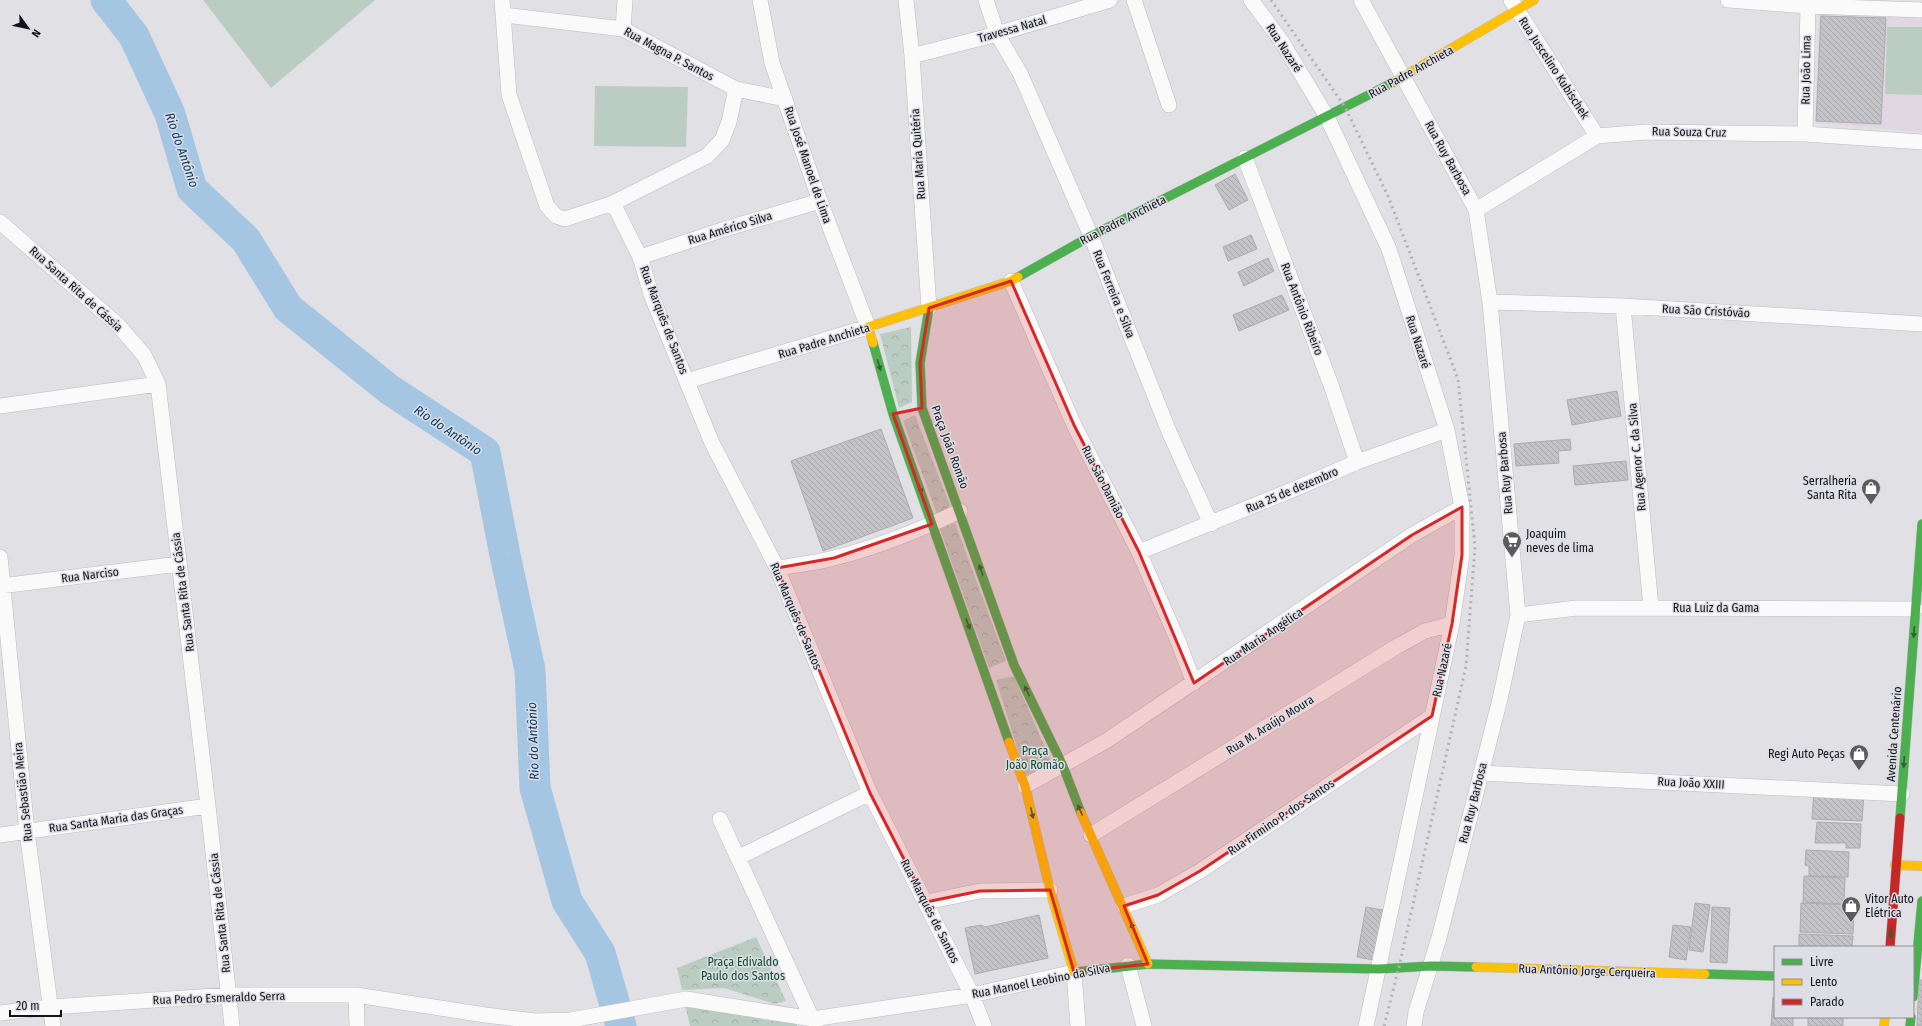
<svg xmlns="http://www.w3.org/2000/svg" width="1922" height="1026" viewBox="0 0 1922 1026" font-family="'Fira Sans Condensed',sans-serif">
<defs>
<pattern id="park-crowns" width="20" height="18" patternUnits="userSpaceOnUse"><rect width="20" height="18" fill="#bbcdc3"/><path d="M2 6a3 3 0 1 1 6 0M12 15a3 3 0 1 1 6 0" fill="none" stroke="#a0afa7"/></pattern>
<pattern id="building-back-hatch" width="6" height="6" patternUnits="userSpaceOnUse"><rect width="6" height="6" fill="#c4c4c8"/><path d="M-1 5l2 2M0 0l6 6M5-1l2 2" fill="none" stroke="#a8a8ab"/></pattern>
</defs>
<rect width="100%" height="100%" fill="#e0e0e5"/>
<!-- education -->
<path fill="#e1d7e2" d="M1819,12L1922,16V132L1816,123Z"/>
<!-- green -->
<path fill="#bbcdc3" d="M203,0H375L271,88Z
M1887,27H1922V95L1885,94Z
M595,86L688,87L686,147L594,146Z"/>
<!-- park -->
<path fill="url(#park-crowns)" d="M911,327L912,402L899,408L880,334Z
M915,415L950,506L937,514L903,421Z
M955,523L1006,661L989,668L940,529Z
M1014,676L1053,766L1026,776L996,680Z
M756,937L786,1001L775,1004L724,988L682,990L677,968Z
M685,1004L728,1009L765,1020L797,1023V1026H690Z"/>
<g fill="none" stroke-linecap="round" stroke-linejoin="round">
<!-- river -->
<path stroke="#a5c6e3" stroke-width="31" d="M106,0L134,36L170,114L192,189L246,240L288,308L390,390L485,452L505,555L530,670L535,788L567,901L600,953L621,1026"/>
</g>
<!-- building -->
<path fill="url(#building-back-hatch)" stroke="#acacaf" d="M1821,16L1886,18L1881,124L1816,121Z
M1235,174L1248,200L1229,210L1215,185Z
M1251,235L1257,249L1228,261L1223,247Z
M1268,258L1274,271L1244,286L1238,272Z
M1282,295L1289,310L1239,331L1233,315Z
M1617,391L1621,416L1572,425L1567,400Z
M881,429L913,518L823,551L791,461Z
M1570,439L1571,450L1558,451L1559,463L1516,466L1514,444Z
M1626,461L1628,480L1575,485L1573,466Z
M1814,790L1864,793L1862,821L1812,819Z
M1817,822L1861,824L1860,848H1846V843H1815Z
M1806,850L1849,852L1848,877L1809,876V866L1805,865Z
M1804,876L1845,878L1844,904L1803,902Z
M1695,903L1710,905L1703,952L1689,950Z
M1801,903L1854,905L1853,934L1800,932Z
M1366,907L1383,910L1374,960L1357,957Z
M1712,907L1730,908L1727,963L1710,962Z
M1039,915L1048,958L975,974L965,928L981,925L985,927Z
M1673,925L1691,927L1686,960L1669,957Z
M1799,934L1853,936L1852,947H1799Z
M1919,980H1922V1026H1917Z
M1773,997L1775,998V1017H1793V1026H1771Z
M1808,1017H1843V1026H1808Z"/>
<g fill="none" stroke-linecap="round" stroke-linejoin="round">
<defs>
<path id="street" d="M502,0L509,95L547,206L556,216L565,219L613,203L707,156L722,140L729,122L736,89
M906,0L912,56L929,308
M986,0L997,34L1020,73L1091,236L1170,434L1211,524
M1134,0L1169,105
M1251,0L1282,42L1327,117L1389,249L1447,430L1462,507V555L1452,624L1366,1026
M1361,0L1476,210L1490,302L1518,615L1500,699L1439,938L1416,1012L1414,1026
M1511,0L1597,136
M1728,0L1808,6L1922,10
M504,15L623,29L736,89L785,99
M623,29L625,0
M912,56L997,34L1110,0
M1805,134L1808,6
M1245,158L1331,385L1357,462
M613,203L640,257L652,297L712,443L777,568L870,793L972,995L984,1026
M1476,210L1597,136L1647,132L1805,134L1922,142
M0,222L118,325L144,355L158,384L208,806L232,1026
M640,257L725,229L820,201
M1011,281L1074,425L1139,552L1178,641L1194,683
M1490,302L1623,306L1922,324
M1623,306L1651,608
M687,381L868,327L820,201L772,63L760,0
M0,406L158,384
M1139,552L1292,490L1357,462L1447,430
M0,557L27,832L53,1026
M777,568C796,565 816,563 834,558C878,547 920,530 960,511
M0,586L179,564
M1518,615L1577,608L1915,609
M1481,773L1902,794
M1025,786L1106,741L1412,535L1462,507
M720,819L815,1025
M0,835L208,806
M1091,835L1396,647L1425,631L1452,624
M739,857L870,793
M926,902L980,891L1050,890
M1124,906L1158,895L1200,871L1432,716
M1128,965L1144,1026
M356,995L357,1026
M0,1013L51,1007L229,995H356L485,1015L535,1021L571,1020L686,999L813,1019L972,995L1074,972L1078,1026"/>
<path id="fast" d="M1018,277L1091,236L1394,82
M929,308L920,363L922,408L1014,665L1063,766L1081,813
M873,343L893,414L1009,742
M1900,818L1922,524
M1076,972L1148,964L1379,969L1431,966L1476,967
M1705,974L1775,976
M1913,997L1922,901
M1910,1026L1911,1017"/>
<path id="slow" d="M1394,82L1534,0
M873,343L868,327L1011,281L1018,277
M1009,742L1025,786L1050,890L1074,972H1076
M1081,813L1148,964
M1895,865L1922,866
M1476,967L1705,974
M1884,1026L1885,1017"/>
<path id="jam" d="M1890,947L1900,818"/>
</defs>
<!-- street casing -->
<use href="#street" stroke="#bcbcbf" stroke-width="16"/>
<!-- fast casing -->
<use href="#fast" stroke="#bcbcbf" stroke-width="10"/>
<!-- slow casing -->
<use href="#slow" stroke="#bcbcbf" stroke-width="10"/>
<!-- jam casing -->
<use href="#jam" stroke="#bcbcbf" stroke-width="10"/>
<!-- street -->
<use href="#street" stroke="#fafafb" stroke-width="15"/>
<!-- fast -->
<use href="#fast" stroke="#4caf50" stroke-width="9"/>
<!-- slow -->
<use href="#slow" stroke="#ffc107" stroke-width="9"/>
<!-- jam -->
<use href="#jam" stroke="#c62828" stroke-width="9"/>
<!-- rail -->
<path stroke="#b2b2b3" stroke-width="3" stroke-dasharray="2 4" stroke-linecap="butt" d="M1271,0L1345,107L1388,196L1458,379L1475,547L1466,666L1399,967L1384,1026"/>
</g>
<!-- one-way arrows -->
<defs><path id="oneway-solid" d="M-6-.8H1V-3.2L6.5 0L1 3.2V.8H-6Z"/></defs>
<g fill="#306133">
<use href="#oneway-solid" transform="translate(879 365) rotate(74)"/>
<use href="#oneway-solid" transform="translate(920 488) rotate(71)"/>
<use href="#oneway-solid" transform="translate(981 570) rotate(-109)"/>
<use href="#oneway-solid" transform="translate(968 624) rotate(70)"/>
<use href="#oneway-solid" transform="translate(1914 632) rotate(94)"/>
<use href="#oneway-solid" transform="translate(1027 691) rotate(-116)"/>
<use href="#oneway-solid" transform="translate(1904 762) rotate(94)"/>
<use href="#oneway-solid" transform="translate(1080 810) rotate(-114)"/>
<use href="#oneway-solid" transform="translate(1032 813) rotate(77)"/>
<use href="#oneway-solid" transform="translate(1133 928) rotate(-113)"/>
<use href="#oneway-solid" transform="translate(1891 933) rotate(94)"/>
</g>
<!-- marked area -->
<path fill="#d62828" fill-opacity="0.2" stroke="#d62828" stroke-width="3" stroke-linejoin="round" d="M1011,281L1074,425L1139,552L1194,683L1412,535L1462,507V555L1452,624L1432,716L1200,871L1158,895L1124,906L1148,964L1074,972L1050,890L980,891L926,902L870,793L777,568L834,558L932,524L893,414L922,408L920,363L929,308Z"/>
<!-- icons -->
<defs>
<symbol id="shop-pin" viewBox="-11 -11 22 30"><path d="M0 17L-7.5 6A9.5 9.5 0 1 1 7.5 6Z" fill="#5b5b5e" stroke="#dedee7"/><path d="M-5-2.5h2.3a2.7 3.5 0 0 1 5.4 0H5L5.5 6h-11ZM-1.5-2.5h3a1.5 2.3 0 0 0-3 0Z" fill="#fff"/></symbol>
<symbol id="supermarket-pin" viewBox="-11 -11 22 30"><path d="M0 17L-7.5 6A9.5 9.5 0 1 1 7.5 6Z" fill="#5b5b5e" stroke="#dedee7"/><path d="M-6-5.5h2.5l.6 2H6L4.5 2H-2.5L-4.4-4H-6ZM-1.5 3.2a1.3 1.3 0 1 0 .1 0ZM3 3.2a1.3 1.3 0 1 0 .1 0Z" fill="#fff"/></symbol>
</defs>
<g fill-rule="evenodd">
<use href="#shop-pin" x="1860" y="477" width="22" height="30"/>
<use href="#supermarket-pin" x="1501" y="530" width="22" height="30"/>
<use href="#shop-pin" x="1848" y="743" width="22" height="30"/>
<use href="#shop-pin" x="1840" y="895" width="22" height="30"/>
</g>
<g text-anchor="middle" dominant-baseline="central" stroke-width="3" stroke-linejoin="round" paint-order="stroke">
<!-- street labels -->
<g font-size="12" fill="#131316" stroke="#dedee7">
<text transform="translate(1012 29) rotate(-16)">Travessa Natal</text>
<text transform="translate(1284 48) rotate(57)">Rua Nazaré</text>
<text transform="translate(669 54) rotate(28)">Rua Magna P. Santos</text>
<text transform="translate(1554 68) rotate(57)">Rua Juscelino Kubischek</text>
<text transform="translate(1806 70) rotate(-89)">Rua João Lima</text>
<text transform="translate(1411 72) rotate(-29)">Rua Padre Anchieta</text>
<text transform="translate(1689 132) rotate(1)">Rua Souza Cruz</text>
<text transform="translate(918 154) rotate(-94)">Rua Maria Quitéria</text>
<text transform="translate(1448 158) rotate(61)">Rua Ruy Barbosa</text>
<text transform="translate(808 165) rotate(71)">Rua José Manoel de Lima</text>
<text transform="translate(1123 220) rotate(-27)">Rua Padre Anchieta</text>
<text transform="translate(730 228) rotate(-17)">Rua Américo Silva</text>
<text transform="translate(76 289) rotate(42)">Rua Santa Rita de Cássia</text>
<text transform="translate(1114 294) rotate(68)">Rua Ferreira e Silva</text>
<text transform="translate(1302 309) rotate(69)">Rua Antônio Ribeiro</text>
<text transform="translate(1706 311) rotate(3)">Rua São Cristóvão</text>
<text transform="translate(664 320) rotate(69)">Rua Marquês de Santos</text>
<text transform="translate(824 341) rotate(-17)">Rua Padre Anchieta</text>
<text transform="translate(1418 342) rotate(72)">Rua Nazaré</text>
<text transform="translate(950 447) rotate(70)">Praça João Romão</text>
<text transform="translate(1637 457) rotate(-95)">Rua Agenor C. da Silva</text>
<text transform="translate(1505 473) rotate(-95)">Rua Ruy Barbosa</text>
<text transform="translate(1103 482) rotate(63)">Rua São Damião</text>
<text transform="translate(1292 490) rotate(-23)">Rua 25 de dezembro</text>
<text transform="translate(90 575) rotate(-7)">Rua Narciso</text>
<text transform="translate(183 592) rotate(-97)">Rua Santa Rita de Cássia</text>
<text x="1716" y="608">Rua Luiz da Gama</text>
<text transform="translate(796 616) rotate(67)">Rua Marquês de Santos</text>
<text transform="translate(1263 637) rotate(-34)">Rua Maria Angélica</text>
<text transform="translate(1442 670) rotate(-78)">Rua Nazaré</text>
<text transform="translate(1270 725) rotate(-32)">Rua M. Araújo Moura</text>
<text transform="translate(1894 734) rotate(-86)">Avenida Centenário</text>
<text transform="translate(1691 783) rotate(3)">Rua João XXIII</text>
<text transform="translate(23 792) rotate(-96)">Rua Sebastião Meira</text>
<text transform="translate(1473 803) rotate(-76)">Rua Ruy Barbosa</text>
<text transform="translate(1281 817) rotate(-34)">Rua Firmino P. dos Santos</text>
<text transform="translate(116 819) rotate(-8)">Rua Santa Maria das Graças</text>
<text transform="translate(930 911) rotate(63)">Rua Marquês de Santos</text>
<text transform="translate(220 913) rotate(-96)">Rua Santa Rita de Cássia</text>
<text transform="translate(1587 971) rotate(2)">Rua Antônio Jorge Cerqueira</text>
<text transform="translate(1041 981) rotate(-11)">Rua Manoel Leobino da Silva</text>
<text transform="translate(219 998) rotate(-2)">Rua Pedro Esmeraldo Serra</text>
</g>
<!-- poi labels -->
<g font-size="12" fill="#131316" stroke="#dedee7" text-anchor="end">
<text x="1857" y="481">Serralheria<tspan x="1857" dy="14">Santa Rita</tspan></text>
<text x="1526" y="534" text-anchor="start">Joaquim<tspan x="1526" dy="14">neves de lima</tspan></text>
<text x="1845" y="754">Regi Auto Peças</text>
<text x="1865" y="899" text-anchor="start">Vitor Auto<tspan x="1865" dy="14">Elétrica</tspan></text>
</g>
<!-- park labels -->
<g font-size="12" fill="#0c4c2b" stroke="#dedee7">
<text x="1035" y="751">Praça<tspan x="1035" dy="14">João Romão</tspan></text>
<text x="743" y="962">Praça Edivaldo<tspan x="743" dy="14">Paulo dos Santos</tspan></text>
</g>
<!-- water labels -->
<g font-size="13" font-style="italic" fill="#00385d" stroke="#dedee7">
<text transform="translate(182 150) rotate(71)">Rio do Antônio</text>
<text transform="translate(448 430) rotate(34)">Rio do Antônio</text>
<text transform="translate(533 741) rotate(-92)">Rio do Antônio</text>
</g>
</g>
<!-- legend -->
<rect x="1774" y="946" width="140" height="72" fill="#dedee7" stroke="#8d8d93"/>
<rect x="1782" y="959" width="20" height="6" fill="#4caf50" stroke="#8d8d93"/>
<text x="1810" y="966" font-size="12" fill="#131316">Livre</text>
<rect x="1782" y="979" width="20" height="6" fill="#ffc107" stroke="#8d8d93"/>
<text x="1810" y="986" font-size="12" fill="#131316">Lento</text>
<rect x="1782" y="999" width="20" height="6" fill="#c62828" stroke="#8d8d93"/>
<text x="1810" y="1006" font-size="12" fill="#131316">Parado</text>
<!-- north arrow -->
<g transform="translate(28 28) rotate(123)" stroke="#dedee7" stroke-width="3" paint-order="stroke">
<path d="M0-3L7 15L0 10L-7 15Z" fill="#131316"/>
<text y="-6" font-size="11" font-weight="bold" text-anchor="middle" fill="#131316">N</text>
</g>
<!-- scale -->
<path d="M10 1010v6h51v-6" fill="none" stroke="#131316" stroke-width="2"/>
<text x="16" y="1010" font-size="12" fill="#131316" stroke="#dedee7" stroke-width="3" paint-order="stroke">20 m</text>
</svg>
